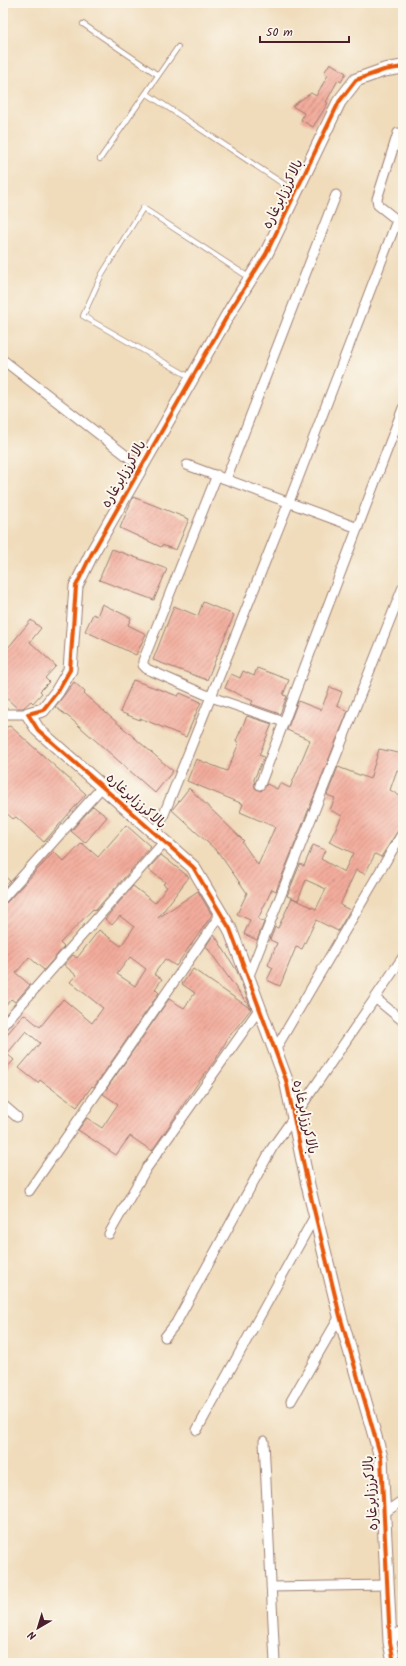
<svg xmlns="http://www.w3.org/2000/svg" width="406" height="1666" viewBox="0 0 406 1666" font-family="Kalam,'Playpen Sans Arabic',sans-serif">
<defs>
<pattern id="building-hatch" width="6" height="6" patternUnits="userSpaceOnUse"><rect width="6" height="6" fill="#f3ac9c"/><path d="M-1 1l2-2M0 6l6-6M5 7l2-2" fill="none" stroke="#c78b7f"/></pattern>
</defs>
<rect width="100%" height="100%" fill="#fbf7ec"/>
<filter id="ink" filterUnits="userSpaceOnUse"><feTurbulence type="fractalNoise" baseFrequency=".025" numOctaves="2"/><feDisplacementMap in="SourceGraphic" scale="8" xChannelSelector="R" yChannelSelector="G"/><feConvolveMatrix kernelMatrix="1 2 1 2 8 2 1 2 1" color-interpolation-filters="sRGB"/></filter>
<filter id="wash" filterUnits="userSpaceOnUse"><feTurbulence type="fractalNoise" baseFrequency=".012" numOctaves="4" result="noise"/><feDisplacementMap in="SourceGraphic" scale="16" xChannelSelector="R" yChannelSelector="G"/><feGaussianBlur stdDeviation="0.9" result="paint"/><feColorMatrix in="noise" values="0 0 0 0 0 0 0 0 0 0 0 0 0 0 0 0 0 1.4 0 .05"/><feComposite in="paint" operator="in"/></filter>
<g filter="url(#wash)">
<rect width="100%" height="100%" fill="#f0dcbb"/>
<g id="blocks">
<!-- building -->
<path fill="url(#building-hatch)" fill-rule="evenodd" d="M330,63L346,73L341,82L338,80L326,102L328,103L313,127L301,120L304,113L292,106L311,93L316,96L328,75L324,73Z
M133,497L189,519L176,550L162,545L161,547L120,528Z
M112,549L167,569L154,600L99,580Z
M203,602L234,615L207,680L153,660L174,606L198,616Z
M102,604L131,618L128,625L146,634L136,655L85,631L93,614L97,616Z
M31,620L41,628L30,642L56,666L45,678L49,682L40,691L42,693L33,703L31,701L23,708H17L3,695V654Z
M257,668L289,680L283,695L287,696L280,714L251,704L253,701L225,688L231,674L240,678L243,671L254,676Z
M133,680L178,696L180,693L201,702L186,737L140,718V720L120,712Z
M74,682L85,692L84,694L173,771L155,793L70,718L55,707Z
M330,687L342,692L337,706L348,711L276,891L272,889L258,919L264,922L257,940L244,934L250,920L237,914L247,893L218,852L172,810L189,788L244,841L242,842L258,865L275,827L240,812L243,804L187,781L196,759L227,771L239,743L236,741L247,716L272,724L259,755L264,757L254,779L255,788L261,791L267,784L277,789L280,783L290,788L310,740L287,730L298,701L321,710Z
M10,726L86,794L44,842L16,817L13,819L3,810V728Z
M379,749L403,754V774L397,770L390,790L403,798V823L381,857L375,854L365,874L356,870L340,905L350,910L338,931L316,920L302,949L296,947L280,986L267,980L273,968L268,965L277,943L270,940L275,927L278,928L292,898L316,909L326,889L306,880L298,900L287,896L300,864L304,866L313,845L325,850L321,859L344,872L353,853L329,842L342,816L330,810L335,798L327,795L338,767L370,779Z
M93,806L107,817L85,843L71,831Z
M126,825L151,847L95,911L93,909L60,943L64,947L44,970L29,957L16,973L30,985L15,1002L11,999L3,1008V904L7,902L54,852L64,862L82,843L98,857Z
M161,855L189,877L158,918L198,891L212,915L176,966L165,959L154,974L162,979L155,989L159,993L94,1087L92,1086L77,1107L40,1080L38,1083L19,1068L40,1043L26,1031L7,1054L14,1060L3,1072V1039L24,1014L40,1027L63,999L92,1023L103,1008L70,982L76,975L64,965L73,955L77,958L99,930L121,946L134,927L120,916L112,925L105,919L133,886L155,903L167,887L163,884L165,882L148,869ZM130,957L146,969L135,986L117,974Z
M3,875L10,881L3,889Z
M214,934L237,971L251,1009L206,946Z
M193,969L251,1009L228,1038L216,1059L198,1083L152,1151L130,1136L116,1155L78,1130L87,1118L102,1128L118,1104L103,1094L169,999L184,1008L195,993L182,984Z"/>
</g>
</g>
<g filter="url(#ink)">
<use href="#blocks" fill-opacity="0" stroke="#9d7e73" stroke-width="1"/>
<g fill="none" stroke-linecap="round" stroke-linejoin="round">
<defs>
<path id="lane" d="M83,24L158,75
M146,93L294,191
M100,159L178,47
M190,377L83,316L102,274L143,208L250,278"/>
<path id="street" d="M3,360L141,467
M187,465L358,528
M217,475L143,661V665L147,669L211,697L284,722
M226,479L336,195
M3,714H28
M260,785L403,408
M156,834L289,502L396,223L397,220L378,205L377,199L398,133
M3,898L103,786
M248,978L403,587
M375,998L403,1021
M3,1025L165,841
M275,1050L403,832
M3,1105L17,1117
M29,1191L221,914
M109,1234L146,1169L260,1008
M165,1337L176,1323L272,1148L294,1117L403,957
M291,1401L340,1316
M197,1430L316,1214
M264,1441L275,1663
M384,1513L403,1500
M271,1587L388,1585
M390,1642L403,1629"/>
<path id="secondary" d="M394,1663L390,1642L381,1457L340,1316L308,1185L286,1080L230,929L193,867L38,730L28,714L43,710L57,692L70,670L76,586L91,555L233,306L266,254L339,102L356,80L384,70L403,67"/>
</defs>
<!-- lane casing -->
<use href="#lane" stroke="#9d7e73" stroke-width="6"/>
<!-- street casing -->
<use href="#street" stroke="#9d7e73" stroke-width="11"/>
<!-- secondary casing -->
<use href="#secondary" stroke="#9d7e73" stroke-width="15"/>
<!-- lane -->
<use href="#lane" stroke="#fff" stroke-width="4.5"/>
<!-- street -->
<use href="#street" stroke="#fff" stroke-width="9"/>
<!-- secondary -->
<use href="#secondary" stroke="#fff" stroke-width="13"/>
<defs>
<path id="cycleway" d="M394,1663L390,1642L381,1457L340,1316L308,1185L286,1080L230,929L193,867L38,730L28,714L43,710L57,692L70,670L76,586L91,555L233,306L266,254L339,102L356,80L384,70L403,67"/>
</defs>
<!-- cycleway casing -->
<use href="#cycleway" stroke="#fbf7ec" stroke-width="6"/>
<!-- cycleway -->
<use href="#cycleway" stroke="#e8590c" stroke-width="4"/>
</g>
</g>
<g text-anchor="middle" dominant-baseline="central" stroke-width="4" stroke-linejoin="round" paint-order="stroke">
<!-- street labels -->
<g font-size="14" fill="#4a1f2b" stroke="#fbf7ec">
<text transform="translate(283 194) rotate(-64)">بالاکرززابرغاره</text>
<text transform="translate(124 474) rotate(-60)">بالاکرززابرغاره</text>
<text transform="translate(136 801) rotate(42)">بالاکرززابرغاره</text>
<text transform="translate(305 1117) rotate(78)">بالاکرززابرغاره</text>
<text transform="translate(371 1493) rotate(-94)">بالاکرززابرغاره</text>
</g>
</g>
<!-- margin -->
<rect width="406" height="1666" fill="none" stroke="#fbf7ec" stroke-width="16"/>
<!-- north arrow -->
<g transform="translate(38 1628) rotate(218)" stroke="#fbf7ec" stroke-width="3" paint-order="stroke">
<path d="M0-3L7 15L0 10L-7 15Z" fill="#4a1f2b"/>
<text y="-6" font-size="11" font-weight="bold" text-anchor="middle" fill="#4a1f2b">N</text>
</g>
<!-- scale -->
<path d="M260 36v6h89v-6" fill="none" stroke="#4a1f2b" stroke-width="2"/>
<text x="266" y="36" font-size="12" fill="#4a1f2b" stroke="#fbf7ec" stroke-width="3" paint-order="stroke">50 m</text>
</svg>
